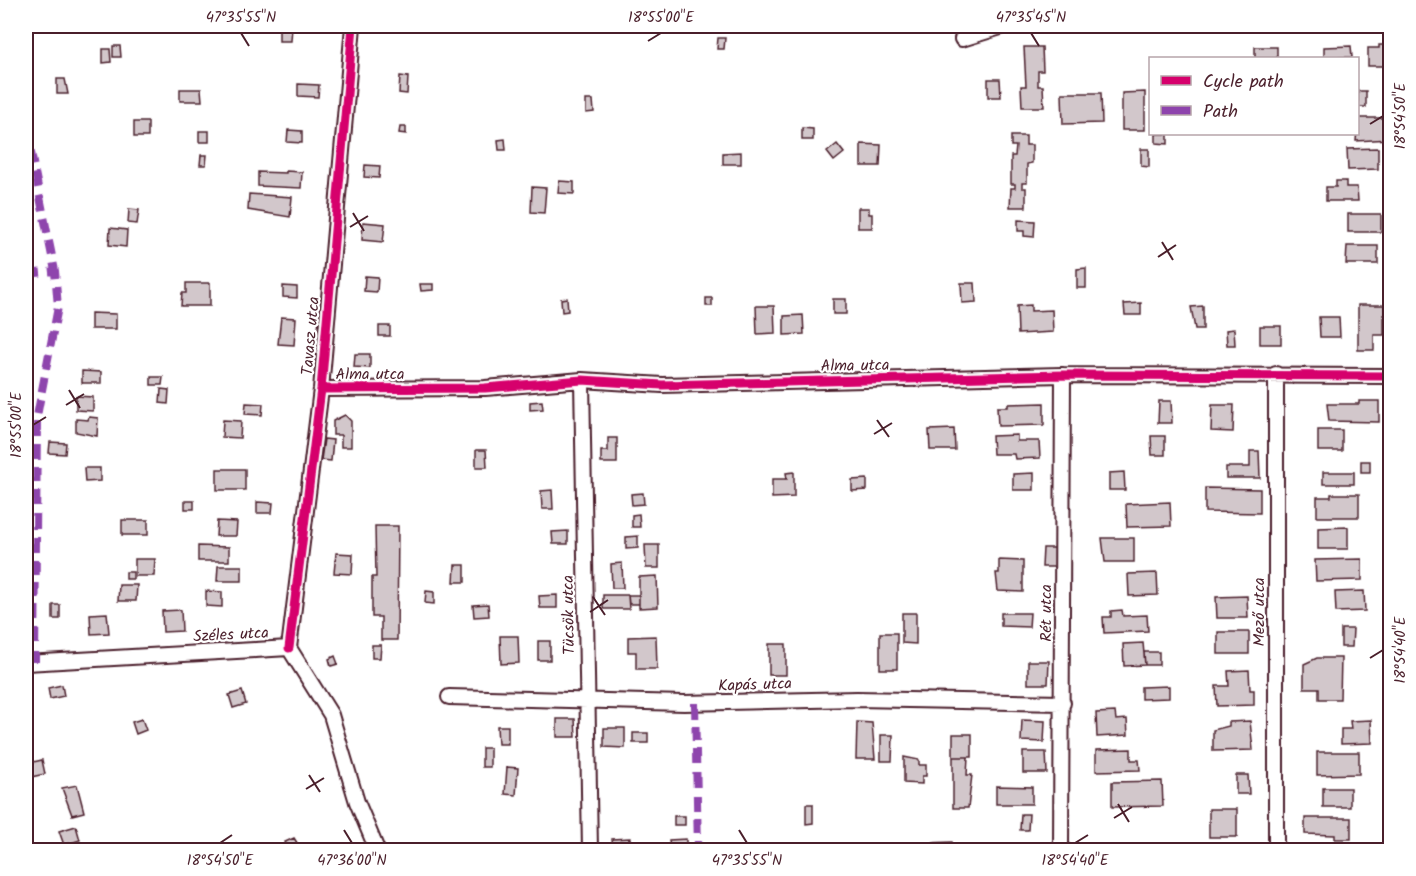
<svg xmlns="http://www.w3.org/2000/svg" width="1416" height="876" viewBox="0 0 1416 876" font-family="Kalam,sans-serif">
<rect width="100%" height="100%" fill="#fff"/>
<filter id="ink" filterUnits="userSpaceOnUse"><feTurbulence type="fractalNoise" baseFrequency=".0167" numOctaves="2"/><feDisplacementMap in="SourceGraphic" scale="12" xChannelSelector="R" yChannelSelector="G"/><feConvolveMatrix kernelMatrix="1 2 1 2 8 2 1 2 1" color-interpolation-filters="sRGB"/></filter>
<g filter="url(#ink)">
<!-- building -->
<path fill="#d2c7cb" stroke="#4a1f2b" stroke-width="1.5" d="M279,26H292L291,41H279Z
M718,38H725L724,49H717Z
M1379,45H1390V66H1368V48H1379Z
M113,46H120L121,57H113Z
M1351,46L1352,57L1324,58V47Z
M1024,47H1042L1043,71H1038V86H1043L1044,107H1022L1021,86H1026Z
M1255,47H1277V58H1255Z
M103,49H110L111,62L103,63Z
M400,76L408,77L407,94L399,93Z
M57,79H65L68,94H57Z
M988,79H1000L1001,97H988Z
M298,84L319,85L318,97L298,96Z
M180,89H201L202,101H180Z
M1358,91H1366V107H1358Z
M1145,92V130H1122V93Z
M1062,93H1101L1102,123L1063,124Z
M586,100H593L594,112L586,113Z
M1358,118H1390V139L1356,141Z
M134,122H148V137H134Z
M400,127H406V134L399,133Z
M802,128L813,129V140H802Z
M288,130L302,131V143L287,142Z
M199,131H209V142H199Z
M1156,134H1168V144L1156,143Z
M1011,136H1026V145H1032V163L1027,164V183H1022V188H1026V207H1010L1011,188H1015V184H1011V156H1015L1016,146H1011Z
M505,139L506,150H499L498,140Z
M837,144L844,153L834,161L827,152Z
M861,144L881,145L880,166H861Z
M1378,148V169L1348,170L1347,149Z
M1141,149H1149V167L1141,166Z
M741,152V164H723V153Z
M201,155H207L206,165H200Z
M365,165L380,166L379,178L364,177Z
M286,171L302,172L301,188L258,186V172L286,173Z
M559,181L574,182V194L558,193Z
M1336,181H1346V187H1357L1358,201H1326V187H1336Z
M532,187L546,188L544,213L531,212Z
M249,194L292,197L290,217L248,210Z
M858,208H869V214H872V228H858Z
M129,209L139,210L137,224L128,223Z
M1348,214H1381V232H1348Z
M1018,220L1035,221L1034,237L1024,236V231H1018Z
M363,222L385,224L383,242L362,240Z
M110,228L127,230L126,247L109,245Z
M1347,246H1378V264H1346Z
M1086,268V288H1077V269Z
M365,276L378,277L377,292L364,291Z
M186,283H210V306H181L182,293H186Z
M961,283H975L976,302L962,303Z
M420,284H433V290L421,291Z
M283,286L297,287V298L283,297Z
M567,298L568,311L562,312L561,299Z
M706,298H712V306H706Z
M833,299H846V314H833Z
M1141,303V315H1125L1124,304Z
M1031,305V311L1052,310L1053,332L1018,334L1017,306Z
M1358,305H1384V335H1374V350H1358Z
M756,306H774L775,333L757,334Z
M1203,306V329H1195L1191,307Z
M91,313L116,314V329H91Z
M803,315L804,334L784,335V316Z
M281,317L296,318L294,345L278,344Z
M1319,317H1339L1340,337H1320Z
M379,326H390V336H379Z
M1260,326H1281V344H1260Z
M1234,329L1235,345H1227L1226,330Z
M355,354H370V368L354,367Z
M82,371L101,372V383H82Z
M151,377H163L162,385H151Z
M161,389L169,390L168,404L160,403Z
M76,396L93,397V411L76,410Z
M542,401L543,409L530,410V402Z
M1159,401H1171L1172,423H1158Z
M1359,401H1379V422L1329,421L1327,404H1359Z
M246,403L263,404L262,415L245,414Z
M1044,403V425L998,426L997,407H1008V404Z
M1212,405H1234L1233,432L1211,431Z
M345,415L351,421V447H341V435H333V421Z
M89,417L98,418L97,436L76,432V419L88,420Z
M223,420L241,421L240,438L222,437Z
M954,429L955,450H930L929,430Z
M1318,430H1342V451H1318Z
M1017,435V441H1039L1040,458L1015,459L1014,454H993L992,436Z
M1151,436H1165V455H1152Z
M608,438H617V463H601V451H608Z
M324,439L333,440L331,461L321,460Z
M50,442L66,443L65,454L49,453Z
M476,450H486L487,467H476Z
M1250,451H1259L1260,478H1226V467H1250Z
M1361,461H1370V472H1361Z
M84,468H100V481L85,482Z
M217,469H245V490H217Z
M794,472V497L772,498V479H787L786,473Z
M1124,472L1125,490H1109V473Z
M1323,472H1354V484H1323Z
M1034,473V490H1013V474Z
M867,479V490L852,491V480Z
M1205,488L1260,489V513L1205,512Z
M552,490L553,509H542L541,491Z
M643,493L644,504L632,505L631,494Z
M1331,494H1359V517H1317V497H1331Z
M185,501H194V509H185Z
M257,502L273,503L272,513H257Z
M1170,502L1171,526L1127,527L1126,504Z
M639,514L640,527H632V515Z
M122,520H148V535H122Z
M217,521L237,522L236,536H216Z
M375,526H398L397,640H381V617H372V577H376Z
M1348,527V549H1318V528Z
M568,531V544H553L552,532Z
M638,536V548L626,549V537Z
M1102,538H1134V562H1105Z
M645,545H659V568H646Z
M198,546L229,547V561H198Z
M1043,548H1060V567H1042Z
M336,553L353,554L352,574L334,573Z
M135,559H155L154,576H135Z
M1362,559V580L1316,581L1315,560Z
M999,560L1023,561V592L998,591L996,573H999Z
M622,563L623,588H612L611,564Z
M455,565H465V582H454Z
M218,566H242V581H217Z
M126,572H133V579H126Z
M1157,573L1158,595L1129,596L1128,574Z
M657,576L658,607L639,608V577Z
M119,585H137L136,601H118Z
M206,591L222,592V607L206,606Z
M426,591L434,592V604L425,603Z
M1364,591L1365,611L1336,612L1335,592Z
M557,595V608H540L539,596Z
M603,595H628L629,609H603Z
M628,595H639V604H629Z
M1247,596L1248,618H1217L1216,597Z
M488,604L489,616L474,617L473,605Z
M53,605H60V619H53Z
M181,610L182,631L163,632L162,611Z
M1122,610L1123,616L1147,615L1148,631L1104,633L1103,617H1111V611Z
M107,613L109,633L91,634L90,614Z
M902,613H916V644L902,643Z
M1001,613H1030L1029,627L1001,626Z
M1341,629H1353L1352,647H1341Z
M1218,632H1249V654H1218Z
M880,633H897V669H880Z
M500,636H518L519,663L501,664Z
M656,636L657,669H636V652H628V637Z
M538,641H550V660H538Z
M1143,643L1145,665L1124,666L1123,644Z
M769,644H786V675H769Z
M372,645H381L380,658H372Z
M1144,652H1159V665H1145Z
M335,656L338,664L331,666L329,659Z
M1317,658H1341L1340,699H1319V688H1304V664Z
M1028,661H1049L1048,684H1028Z
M1249,670L1250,690H1254V705L1217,706L1216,686H1229L1228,671Z
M62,685L64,696L50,699L48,688Z
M1169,686V698L1141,699V687Z
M242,691L246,704L233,708L229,695Z
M1115,712L1116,720L1127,719L1128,735L1097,737L1096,713Z
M142,719L146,730L136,734L132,722Z
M557,719H575L576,737H557Z
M1022,720L1045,721L1044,742L1021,741Z
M1371,720L1372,743L1341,744V729H1351L1350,721Z
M1250,721L1253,750L1213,751V730L1229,726V722Z
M857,722L872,723L875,759H856Z
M497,726H508V744H498Z
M604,728H625V748L604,747Z
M633,733H648V743H633Z
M953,734H972V757H953Z
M881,735H893L892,761H881Z
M482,748H490V767H482Z
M1131,749V760H1139L1140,770L1096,771V750Z
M1023,752H1046L1047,773H1023Z
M1317,752H1359V774L1317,775Z
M904,757L919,760V765H926V776H922V784L904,783Z
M953,757H968L967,775H972L968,808H953Z
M42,760L45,774L31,777L29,763Z
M507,767L518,768L516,795L505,794Z
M1236,775H1248L1249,794H1236Z
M1162,781L1163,806L1112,807V782Z
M77,785L84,812L72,815L62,788Z
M996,786L1032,787V804H996Z
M1323,788H1350V807H1323Z
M806,804H813V823L806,824Z
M1209,809H1237V837H1209Z
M1021,814H1029L1028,830H1020Z
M674,816H685V825H674Z
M1305,818H1351V839H1335V835L1305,834Z
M76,826L80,840L64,845L59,831Z
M294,838L299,846L290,850L285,842Z
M630,838L631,850H613L612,839Z
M686,839V850H670L669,840Z
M952,842V850H925V843Z
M170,845L172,850H156V849Z"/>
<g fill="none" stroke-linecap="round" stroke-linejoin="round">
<defs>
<path id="minor" d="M962,39L1004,26
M582,380L590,850
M321,389L485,388L582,380L662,385L1063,375L1390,376
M289,648L321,389L353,26
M289,648L331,715L357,802L377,850
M26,663L289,648
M449,697L684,703L857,699L1063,703
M1061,850L1063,375
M1276,850V374"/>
</defs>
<!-- minor casing -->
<use href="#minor" stroke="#4a1f2b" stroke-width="18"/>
<!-- minor -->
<use href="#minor" stroke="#fff" stroke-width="14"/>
<!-- quiet -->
<path stroke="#8e44ad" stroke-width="8" stroke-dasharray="15 8" stroke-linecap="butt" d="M26,128L55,271L58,307L37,416L35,662
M26,274L55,271
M695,703L698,850"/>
<defs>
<path id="cycleway" d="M321,389L485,388L582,380L662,385L1063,375L1390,376
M289,648L321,389L353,26"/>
</defs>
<!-- cycleway casing -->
<use href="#cycleway" stroke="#fff" stroke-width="13"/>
<!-- cycleway -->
<use href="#cycleway" stroke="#d6006c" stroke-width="9"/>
</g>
</g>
<!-- ticks -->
<path fill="none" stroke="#4a1f2b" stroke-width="2" d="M241,33L249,46M1031,33L1039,46M648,41L661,33M1370,124L1383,116M353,213L364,231M350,227L368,216M1162,242L1173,260M1158,257L1176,245M69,390L80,408M66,405L84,394M877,420L889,437M33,425L46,417M874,434L892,423M593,597L605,615M590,612L608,600M1370,658L1383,650M309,775L320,792M306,789L324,778M1118,804L1129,822M1114,818L1132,807M344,830L352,843M739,830L747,843M220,843L232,835M1075,843L1088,835"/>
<g text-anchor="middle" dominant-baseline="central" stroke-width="4.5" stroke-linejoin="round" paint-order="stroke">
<!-- street labels -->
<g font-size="16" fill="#4a1f2b" stroke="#fff">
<text transform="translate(311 336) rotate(-85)">Tavasz utca</text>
<text transform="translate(855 366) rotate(-1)">Alma utca</text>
<text x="370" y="374">Alma utca</text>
<text transform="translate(1259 612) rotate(-90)">Mező utca</text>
<text transform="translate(1046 613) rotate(-90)">Rét utca</text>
<text transform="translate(569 615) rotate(-91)">Tücsök utca</text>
<text transform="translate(231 635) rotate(-3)">Széles utca</text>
<text transform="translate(755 685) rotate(-2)">Kapás utca</text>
</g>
</g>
<!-- margin -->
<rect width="1416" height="876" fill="none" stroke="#fff" stroke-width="66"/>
<!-- legend -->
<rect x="1149" y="57" width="210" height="78" fill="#ffffff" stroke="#b7a5aa" stroke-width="1.5"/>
<rect x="1161" y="76" width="30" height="9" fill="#d6006c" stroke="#b7a5aa" stroke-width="1.5"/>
<text x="1203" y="87" font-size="18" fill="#4a1f2b">Cycle path</text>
<rect x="1161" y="106" width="30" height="9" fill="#8e44ad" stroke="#b7a5aa" stroke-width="1.5"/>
<text x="1203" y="117" font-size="18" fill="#4a1f2b">Path</text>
<rect x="33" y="33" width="1350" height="810" fill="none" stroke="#4a1f2b" stroke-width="2"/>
<g font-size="15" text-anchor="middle" fill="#4a1f2b">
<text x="241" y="22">47°35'55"N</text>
<text x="661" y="22">18°55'00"E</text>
<text x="1031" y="22">47°35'45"N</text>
<text transform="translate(1400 116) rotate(-90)" y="5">18°54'50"E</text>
<text transform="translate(16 425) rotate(-90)" y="5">18°55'00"E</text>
<text transform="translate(1400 650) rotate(-90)" y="5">18°54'40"E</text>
<text x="220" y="865">18°54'50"E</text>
<text x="352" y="865">47°36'00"N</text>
<text x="747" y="865">47°35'55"N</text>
<text x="1075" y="865">18°54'40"E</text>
</g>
</svg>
